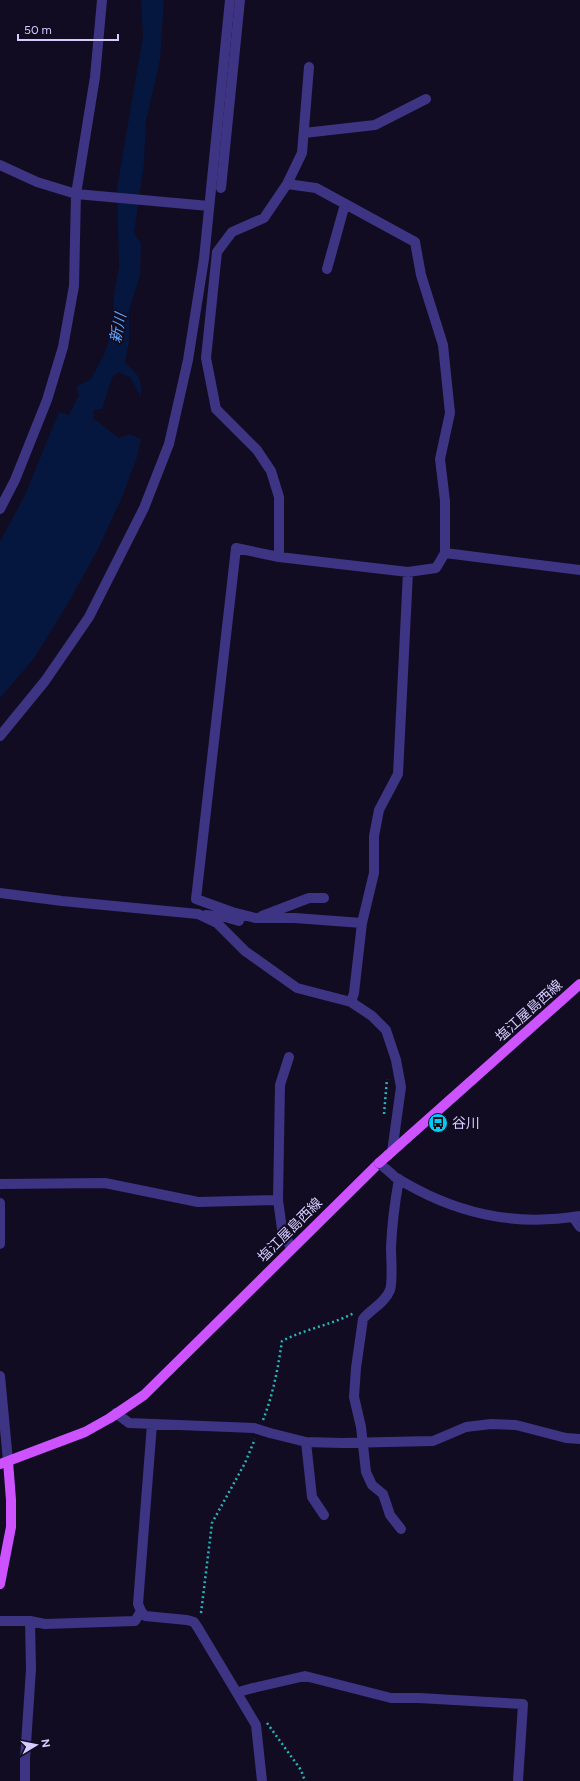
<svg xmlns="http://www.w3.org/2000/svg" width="580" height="1781" viewBox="0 0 580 1781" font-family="Figtree,'Noto Sans JP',sans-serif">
<rect width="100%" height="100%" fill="#110c21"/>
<!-- water -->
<path fill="#06173f" d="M141,0H164L160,60L146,121L144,163L134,233L141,244L140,275L129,311V340L125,363C139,375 142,378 141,397L130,377L118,372L112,378L102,409L94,410L93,418L119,438L129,434L141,439L137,457L122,497L98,549L67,605L34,658L0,698V542L26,493L59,412L69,415L79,395L76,387L91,379L104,355L112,331L114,294L119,267L117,188L143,37Z"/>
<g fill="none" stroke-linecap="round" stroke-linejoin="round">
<!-- path -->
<path stroke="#27b5b8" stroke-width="2.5" stroke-dasharray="2 3" stroke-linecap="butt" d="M384,1114L387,1079
M263,1420C273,1395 278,1368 282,1341C305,1329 331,1325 354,1313
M201,1613L212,1523L245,1463L255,1439
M267,1723L301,1770L305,1781"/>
<!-- minor -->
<path stroke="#3d3483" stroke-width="10" d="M309,67L302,153L287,184L316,188L415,242L421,275L443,345L450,413L440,459L445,501V553L580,570
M304,133L375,125L426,99
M0,165L37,182L76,194L209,206
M287,184L264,218L232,232L217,252L206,358L216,409L257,450L271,471L279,497V557L408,572L436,568L445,553
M221,188L240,0
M327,269L345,204
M0,509L15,480L47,400L63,347L74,286L76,194L95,77L102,0
M279,557L236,548L196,899L232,912L255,918H295L362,923
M0,893L62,901L198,914L217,923L245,951L297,988L351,1002
M206,915L225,917L239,921
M262,916L309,898H324
M289,1057L280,1085L278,1200L282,1229L291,1248
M392,1152L401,1087L396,1060L386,1030L372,1016L351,1002L354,993L362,923L374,873V836L379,810L398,774L408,572
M395,1177C453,1213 512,1227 580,1216
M399,1179C395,1201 392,1224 391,1247C391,1257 393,1282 390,1290C385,1303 371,1309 363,1319L356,1368L354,1397L361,1427L366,1472L372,1485L383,1494L390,1515L401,1529
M0,1184L105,1183L198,1202L278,1200
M573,1217L580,1227
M116,1413L129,1423L254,1428
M152,1424L138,1604L141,1611L145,1616L187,1620L194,1622L198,1628L256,1725L262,1781
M270,1433L306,1442L342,1443L433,1441L466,1427L491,1424L516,1425L566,1438L580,1439
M306,1442L312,1497L324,1515
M0,1621H30L31,1669L25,1759V1781
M30,1621L45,1624L135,1621L141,1611
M253,1688L305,1676L391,1698H419L523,1704L518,1781"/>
<!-- tertiary -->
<path stroke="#3d3483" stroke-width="10" d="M0,736L45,681L89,617L144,508L169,444L188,360L204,259L230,0
M0,1203V1244
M0,1376L8,1461"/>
<!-- primary -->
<path stroke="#cc53ff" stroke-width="10" d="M388,1155L580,984
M0,1464L85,1432L110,1418L144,1395L379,1163
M0,1584L11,1527V1500L8,1461"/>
<!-- minor-bridge -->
<path stroke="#3d3483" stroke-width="10" d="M379,1163L393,1175
M254,1428L270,1433
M242,1691L253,1688"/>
<!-- primary-bridge -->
<path stroke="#cc53ff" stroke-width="10" d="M379,1163L388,1155"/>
</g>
<!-- icons -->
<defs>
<symbol id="bus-disc" viewBox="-11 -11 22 22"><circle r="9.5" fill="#00cbf7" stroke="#110c21"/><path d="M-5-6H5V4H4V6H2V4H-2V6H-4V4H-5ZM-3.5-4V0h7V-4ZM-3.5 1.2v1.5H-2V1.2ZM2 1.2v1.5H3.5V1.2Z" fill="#111"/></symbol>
</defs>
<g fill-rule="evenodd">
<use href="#bus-disc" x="427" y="1112" width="22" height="22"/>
</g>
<g text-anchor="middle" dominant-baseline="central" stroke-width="4" stroke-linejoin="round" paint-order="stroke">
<!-- street labels -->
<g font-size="14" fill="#d6ccff" stroke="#110c21">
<text transform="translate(529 1011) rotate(-42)">塩江屋島西線</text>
<text transform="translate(290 1230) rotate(-45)">塩江屋島西線</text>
</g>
<!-- poi labels -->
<g font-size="14" fill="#d6ccff" stroke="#110c21" text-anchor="start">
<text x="452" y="1123">谷川</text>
</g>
<!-- water labels -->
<g font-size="15" font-style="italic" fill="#5aa6ff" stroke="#110c21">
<text transform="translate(118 328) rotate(-79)">新川</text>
</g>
</g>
<!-- north arrow -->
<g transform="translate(36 1745) rotate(80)" stroke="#110c21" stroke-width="3" paint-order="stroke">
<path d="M0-3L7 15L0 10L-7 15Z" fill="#d6ccff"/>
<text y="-6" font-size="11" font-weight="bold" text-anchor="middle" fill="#d6ccff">N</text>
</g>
<!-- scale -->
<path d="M18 34v6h100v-6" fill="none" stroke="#d6ccff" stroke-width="2"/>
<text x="24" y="34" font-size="12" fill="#d6ccff" stroke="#110c21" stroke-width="3" paint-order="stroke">50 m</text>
</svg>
